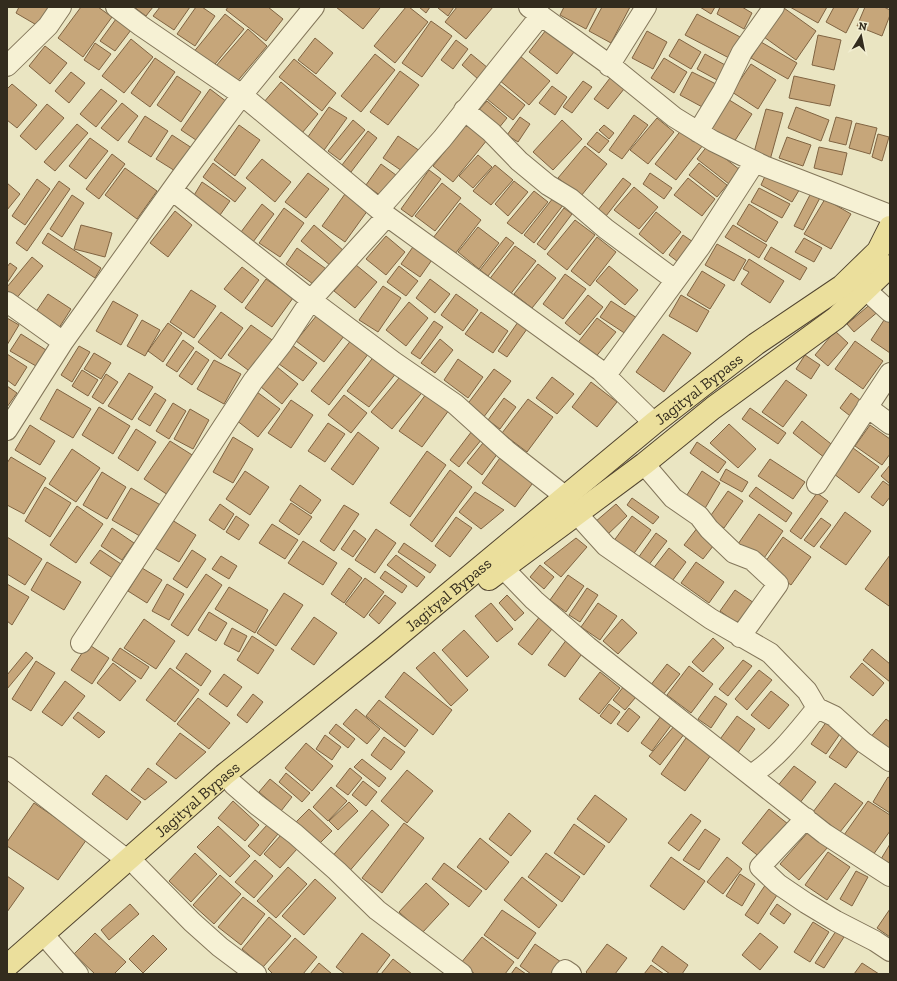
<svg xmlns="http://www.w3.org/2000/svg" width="897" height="981" viewBox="0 0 897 981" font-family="'Zilla Slab',serif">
<rect width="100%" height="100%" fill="#eae5c2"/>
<!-- building -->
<path fill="#c6a67a" stroke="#806442" d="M19,7H51L40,27L16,13Z
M81,7H98L112,17L83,57L58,38Z
M134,7H153L146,16Z
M160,7H190L174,30L153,16Z
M196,7H202L215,16L195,46L177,34Z
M228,7H268L283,19L266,41L226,10Z
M336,7H379L380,8L363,29Z
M406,7H409L428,22L395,63L374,46Z
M419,7H430L426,13Z
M439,7H454L448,16L438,8Z
M457,7H493L466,39L445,22Z
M564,7H597L586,29L560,15Z
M602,7H630L611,43L589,31Z
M700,7H715L711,14Z
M720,7H742L752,13L744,29L717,14Z
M790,7H827L818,23Z
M834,7H859L846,33L826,22Z
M865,7H884L890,10V15L882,36L857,26Z
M784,8L816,31L796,60L764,37Z
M225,14L244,29L211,69L192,54Z
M697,14L742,38L731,59L685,35Z
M116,19L131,30L115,51L100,41Z
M431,21L452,36L422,77L402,63Z
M248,29L267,46L235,84L215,67Z
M546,30L574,52L557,74L529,52Z
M647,31L667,42L653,69L632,58Z
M818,35L841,40L834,70L812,65Z
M315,38L333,53L316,74L298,60Z
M131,39L153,57L124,93L102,76Z
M679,39L701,52L691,69L669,56Z
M456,40L468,49L453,69L441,60Z
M761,42L797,63L788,79L751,58Z
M95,43L111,54L99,70L84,60Z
M45,46L67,63L50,84L29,66Z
M375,54L395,70L361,112L341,96Z
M471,54L488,68L478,79L462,65Z
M705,54L727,66L719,81L697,69Z
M520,56L550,81L529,105L499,80Z
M155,58L175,72L150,107L131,93Z
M664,58L687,72L674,93L651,78Z
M294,59L336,93L322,111L279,77Z
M751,64L776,80L758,109L732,92Z
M400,71L419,85L388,125L370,112Z
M71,72L85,83L69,103L55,91Z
M692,72L718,85L706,109L680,95Z
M177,76L201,92L181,122L157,105Z
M794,76L835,85L830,106L789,98Z
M610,78L624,89L608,109L594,99Z
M583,81L592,87L572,113L563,107Z
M281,82L318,114L302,133L264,102Z
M12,84L37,105L17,128L7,120V89Z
M499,84L525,105L513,120L487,99Z
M552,86L567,97L555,115L539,103Z
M101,89L117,101L96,127L80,114Z
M210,89L227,102L199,142L181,130Z
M726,98L752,114L734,142L708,127Z
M487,101L507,118L498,129L477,112Z
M122,103L138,116L118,141L101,128Z
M47,104L64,118L36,150L20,136Z
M329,107L347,118L322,153L305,141Z
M796,107L829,120L821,141L788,128Z
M766,109L783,113L770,160L753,156Z
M634,115L648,125L622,159L609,150Z
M145,116L168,131L151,157L128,142Z
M520,117L530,124L518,142L507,135Z
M836,117L852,121L846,145L829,141Z
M657,118L674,132L648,164L630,150Z
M353,120L365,130L340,160L328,151Z
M562,120L582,139L553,170L533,152Z
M856,123L877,128L870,154L849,148Z
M77,124L88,133L55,171L44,162Z
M467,124L487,140L453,182L433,166Z
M239,125L260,140L235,176L214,160Z
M604,125L614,133L609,139L599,130Z
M682,129L703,145L676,180L655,164Z
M368,131L377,138L351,172L342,165Z
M597,132L609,141L599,153L587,144Z
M878,134L889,137L882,161L872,157Z
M172,135L195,150L180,174L156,159Z
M398,136L420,151L405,173L383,158Z
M787,137L811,145L803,166L779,158Z
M90,138L108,151L86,179L69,166Z
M708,145L740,170L729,184L697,159Z
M585,146L607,164L581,196L558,178Z
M819,147L847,153L842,175L814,168Z
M112,154L125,164L99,199L86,189Z
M478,155L492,167L473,188L459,176Z
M262,159L291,182L275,202L246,178Z
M213,163L246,188L235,202L203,177Z
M699,163L727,185L717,197L689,175Z
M381,164L400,178L385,199L366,185Z
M495,165L513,180L491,205L473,191Z
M125,168L157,191L137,219L105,195Z
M429,170L441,179L412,217L401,209Z
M308,173L329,189L306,218L285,202Z
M650,173L672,188L664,199L643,184Z
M766,174L801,187L792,202L761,185Z
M623,178L631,184L606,216L598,210Z
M688,178L715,199L702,216L674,195Z
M37,179L50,189L25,225L12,216Z
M59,181L70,189L27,251L16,243Z
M514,181L528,192L508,216L495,204Z
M202,182L230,201L220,215L193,197Z
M7,183L20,194L7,210Z
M442,183L461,198L435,231L415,216Z
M634,187L658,207L639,229L614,210Z
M759,188L790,204L782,218L751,202Z
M534,191L548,202L522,234L507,223Z
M812,191L821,196L803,230L794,226Z
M557,193L567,200L534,243L524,235Z
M345,194L368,210L345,242L322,226Z
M72,195L84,203L62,237L50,229Z
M825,199L851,214L831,249L804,234Z
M460,203L481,220L455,254L433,238Z
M262,204L274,214L253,242L241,232Z
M749,204L778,222L766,242L737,224Z
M284,208L304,223L280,257L259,243Z
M564,208L572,214L545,250L537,244Z
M175,211L192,225L168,257L150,243Z
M656,212L681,232L663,254L639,234Z
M575,220L595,235L567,270L547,254Z
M81,225L112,233L105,257L74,249Z
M314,225L344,251L331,266L301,241Z
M733,225L767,245L759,258L725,237Z
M478,227L499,243L479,269L458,252Z
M48,233L101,268L95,278L42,243Z
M683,235L696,244L682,265L669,255Z
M386,236L405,252L386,275L366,259Z
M506,237L514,243L488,276L480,270Z
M597,237L616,252L590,286L571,271Z
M804,238L822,248L814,262L795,252Z
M415,244L434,257L420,277L401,264Z
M717,244L746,260L734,281L705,265Z
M515,246L536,261L509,296L488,281Z
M771,247L807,268L800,280L764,259Z
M297,248L329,271L317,287L286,264Z
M32,257L43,266L15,300L7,294V287Z
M749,259L784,281L770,303L741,284L749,272L743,269Z
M10,263L17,268L7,283V267Z
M538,264L556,278L532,308L514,294Z
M356,265L377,282L355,308L334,291Z
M399,266L418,281L406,296L387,282Z
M609,266L638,290L625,305L596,281Z
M242,267L259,280L242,303L224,289Z
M702,271L725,285L710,309L687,295Z
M565,274L586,289L563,319L543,304Z
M266,279L293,298L272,327L245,308Z
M430,279L450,294L435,313L416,298Z
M383,286L401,298L378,332L359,320Z
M191,290L216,306L194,338L170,322Z
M48,294L71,309L57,331L33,316Z
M456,294L478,310L463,331L441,315Z
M588,295L603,307L580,335L565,323Z
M681,295L709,311L697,332L669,316Z
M113,301L138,315L121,345L96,331Z
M611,301L640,320L629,336L600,317Z
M409,302L428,318L406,346L386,330Z
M873,302L880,310L854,332L847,324Z
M221,312L243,328L221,359L198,342Z
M481,312L508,331L493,353L465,334Z
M317,315L344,336L324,362L296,341Z
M886,317L890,320V353L871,340Z
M7,318L19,325L7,345Z
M597,318L616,332L594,359L576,345Z
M142,320L160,330L145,356L127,346Z
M434,321L443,327L420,359L411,353Z
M518,322L527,329L507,357L498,351Z
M168,323L182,333L163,362L148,351Z
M251,325L275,342L252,373L228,355Z
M835,331L848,343L828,366L815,355Z
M21,334L46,350L36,366L10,351Z
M663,334L691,353L664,392L636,372Z
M352,339L369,353L329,405L311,391Z
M440,339L453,350L435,373L421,363Z
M183,340L194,348L177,372L166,365Z
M855,341L883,361L863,389L835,369Z
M292,345L317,363L303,381L279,364Z
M79,346L90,352L72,382L61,375Z
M196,351L209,360L192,385L179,376Z
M94,353L111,363L101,379L84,369Z
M7,354L27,367L15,386L7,380Z
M375,355L397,372L369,407L347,391Z
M805,355L820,365L811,379L796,369Z
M458,359L483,377L468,398L444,380Z
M214,360L241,374L224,404L197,389Z
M277,367L298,384L282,404L261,387Z
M494,369L511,381L483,418L466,406Z
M82,370L98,380L88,396L72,386Z
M404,372L425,389L392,429L371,412Z
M129,373L153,387L132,420L108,406Z
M106,374L118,382L103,404L92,397Z
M552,377L574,394L557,414L536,398Z
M786,380L807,395L783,427L762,412Z
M591,382L617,402L597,427L572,407Z
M7,386L17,393L7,407Z
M57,389L91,409L73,438L40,419Z
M429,390L452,406L422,447L399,431Z
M257,392L280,409L258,437L236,420Z
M155,393L166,400L150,426L138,419Z
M851,393L865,404L854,419L840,408Z
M344,395L367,413L351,433L328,415Z
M504,398L516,407L500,429L488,420Z
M528,399L553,417L527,452L502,433Z
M291,400L313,415L291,448L268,433Z
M173,403L186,411L169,439L156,431Z
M99,407L130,426L113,454L82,435Z
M750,408L786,433L778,444L742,419Z
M190,409L209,420L193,449L174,439Z
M802,421L835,447L825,458L793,433Z
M328,423L345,434L325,462L308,451Z
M729,424L756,449L738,468L710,443Z
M30,425L55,441L40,465L15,450Z
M870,425L890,439V454L882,465L855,446Z
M136,429L156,442L138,471L118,458Z
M472,431L482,439L459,467L450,460Z
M358,432L379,448L353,485L331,469Z
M233,437L253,449L233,483L213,472Z
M170,441L197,458L171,497L144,479Z
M697,442L726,462L718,473L690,453Z
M483,443L498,453L482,475L467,463Z
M853,448L879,467L859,493L834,474Z
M72,449L100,468L76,502L49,484Z
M427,451L446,465L410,517L390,503Z
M502,455L535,480L515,507L482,483Z
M11,457L46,478L24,514L7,505V463Z
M770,459L805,482L793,499L758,476Z
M890,465V484L881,476Z
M726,469L748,482L742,492L720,480Z
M450,470L472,487L432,542L410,525Z
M245,471L269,487L250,515L226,499Z
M702,471L720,483L704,510L685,498Z
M102,472L126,487L107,519L83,505Z
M883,481L890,486V497L883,506L871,497Z
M300,485L321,500L311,514L290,500Z
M45,487L71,503L50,537L25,521Z
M756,487L792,513L786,522L749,496Z
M131,488L164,507L145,539L112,520Z
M728,491L743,501L724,528L709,518Z
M475,492L504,510L481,529L459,512Z
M817,493L828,501L801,539L790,531Z
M632,498L659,517L653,524L627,505Z
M291,503L312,517L299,535L279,521Z
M220,504L234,514L224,530L209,520Z
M616,504L627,516L607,535L595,522Z
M344,505L359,514L334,551L320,541Z
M77,506L103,524L76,563L50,545Z
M845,512L871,531L846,565L820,547Z
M759,514L783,531L762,561L738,544Z
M236,516L249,525L239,540L226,532Z
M632,516L651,530L632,556L613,542Z
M456,517L472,528L450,557L435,546Z
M821,518L831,525L814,547L804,540Z
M172,520L196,535L179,562L155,548Z
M272,524L298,540L285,559L259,543Z
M698,527L717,541L703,559L684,545Z
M112,528L134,543L122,560L101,546Z
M376,529L396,543L375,573L355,560Z
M354,530L366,539L353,557L341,549Z
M656,533L667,541L648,566L638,558Z
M7,537L42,559L25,585L7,574Z
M783,537L811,557L791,585L763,565Z
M576,538L587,547L561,577L544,563Z
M303,541L337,563L323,585L288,563Z
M404,543L436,565L430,573L398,552Z
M669,548L686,562L667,588L649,574Z
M100,550L124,566L114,579L90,563Z
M192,550L206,559L187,588L173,579Z
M396,555L425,577L417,587L387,565Z
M890,555V604L889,606L865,589Z
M221,556L237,566L229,579L212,569Z
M47,562L81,582L64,610L31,590Z
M696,562L724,582L709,603L681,583Z
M540,565L554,577L544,589L530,577Z
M142,568L162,580L147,603L128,591Z
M349,568L362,578L344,603L331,594Z
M385,571L407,586L402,593L380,578Z
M206,574L222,585L188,636L171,625Z
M568,575L584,586L566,612L550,600Z
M365,578L384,592L364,618L345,604Z
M7,584L29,597L12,625L7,621Z
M167,584L184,594L169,620L152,611Z
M229,587L268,610L255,633L215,609Z
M587,588L598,595L580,622L569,615Z
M735,590L757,605L742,627L720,611Z
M284,593L303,605L276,646L257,633Z
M385,595L396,603L379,624L369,615Z
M507,595L524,613L515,621L499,603Z
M491,603L513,629L497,642L475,616Z
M598,603L617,616L600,640L581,627Z
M209,612L227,623L216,641L198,630Z
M541,615L555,625L532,655L518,644Z
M314,617L337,633L314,665L291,649Z
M144,619L175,641L156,669L124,648Z
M622,619L637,633L618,654L603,641Z
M232,628L247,636L239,652L224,644Z
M464,630L489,657L467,677L442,650Z
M252,636L274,650L258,674L237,660Z
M713,638L724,648L703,672L692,662Z
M567,639L584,651L565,677L548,665Z
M88,644L109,658L92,684L71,670Z
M120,648L149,667L141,679L112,660Z
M872,649L890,664V682L863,660Z
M26,652L33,658L7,689V675Z
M434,652L468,690L451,706L416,668Z
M186,653L211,671L201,686L176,668Z
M743,660L752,666L728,696L719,689Z
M36,661L55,673L31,711L12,699Z
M113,663L136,681L120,701L97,683Z
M862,663L884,683L873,696L850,677Z
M667,664L680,674L662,696L650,686Z
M689,666L713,684L691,713L667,695Z
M170,668L199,690L175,722L146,700Z
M759,670L772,680L747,710L735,699Z
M404,672L452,710L433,735L385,697Z
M600,672L620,688L599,714L579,699Z
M224,674L242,687L227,707L209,694Z
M65,681L85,696L62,726L42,712Z
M628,681L641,691L625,710L613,700Z
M771,691L789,705L769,729L751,715Z
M253,694L263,702L247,723L237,715Z
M715,696L727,704L711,728L698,719Z
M198,698L230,723L209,749L177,724Z
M379,700L418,730L405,747L366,716Z
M609,704L620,712L611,724L600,716Z
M629,708L640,717L628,732L617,724Z
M356,709L380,729L367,744L343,724Z
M78,712L105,732L99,738L73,718Z
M661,716L672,724L652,751L641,743Z
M737,716L755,729L737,754L718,742Z
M886,719L890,722V757L869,739Z
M827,721L842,731L826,754L811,744Z
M336,724L355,739L348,748L329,733Z
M675,725L685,733L660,765L649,756Z
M180,733L206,752L176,779L156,764Z
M845,734L862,746L846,768L829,757Z
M325,735L341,747L332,760L316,749Z
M384,737L405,752L391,770L371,755Z
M686,738L711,755L685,791L661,774Z
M306,743L333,766L312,791L285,768Z
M362,759L386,778L379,787L354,767Z
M794,766L816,782L799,804L776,788Z
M148,768L167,782L145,800L131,790Z
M350,768L362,778L348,795L336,786Z
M407,770L433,791L407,823L381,801Z
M286,773L310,793L302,802L279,782Z
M106,775L141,802L127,820L92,794Z
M888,777L890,778V813L873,802Z
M270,779L292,797L281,811L259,792Z
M363,781L377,792L366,806L352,795Z
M835,783L863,803L840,832L813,812Z
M331,787L347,801L328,821L313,807Z
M595,795L627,819L609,843L577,819Z
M233,801L259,825L245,841L218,818Z
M868,801L890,815V831L873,855L844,835Z
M349,802L358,811L338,830L329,821Z
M34,803L87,839L58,880L7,846V842Z
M309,809L332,831L318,845L295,823Z
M769,809L788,824L761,858L742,843Z
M372,810L389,825L347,874L330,859Z
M509,813L531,831L511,856L489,839Z
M691,814L701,821L679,851L668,843Z
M404,823L424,838L382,893L362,878Z
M574,824L605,846L584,875L554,853Z
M267,825L278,834L260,856L248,846Z
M218,826L250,856L230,877L197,847Z
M705,829L720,839L699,870L683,860Z
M809,831L828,847L799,880L780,864Z
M281,835L297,849L280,868L264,854Z
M480,838L509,862L486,890L457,867Z
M890,844V864L881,859Z
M828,852L850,867L827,900L805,885Z
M195,853L217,874L191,902L169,881Z
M546,853L580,877L562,902L528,877Z
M671,857L705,881L684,910L650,886Z
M727,857L742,869L723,894L707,882Z
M255,860L273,876L254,898L235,882Z
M444,863L482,891L469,907L432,879Z
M288,867L307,884L276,918L257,901Z
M856,871L868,877L852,906L840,899Z
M740,874L755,884L742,906L726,896Z
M220,875L241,894L214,924L193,905Z
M7,876L24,888L7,912Z
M522,877L557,905L539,928L504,900Z
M315,879L336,898L304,935L282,916Z
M426,883L449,904L422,933L399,912Z
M766,884L779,892L758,924L745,915Z
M243,897L265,914L241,945L218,927Z
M130,904L139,914L109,940L101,930Z
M777,904L791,914L784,924L770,914Z
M890,909V937L877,928Z
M502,910L536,933L518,959L484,935Z
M269,917L291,936L263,967L242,949Z
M813,922L829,932L810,962L794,952Z
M836,931L844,937L824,968L815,963Z
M95,933L126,962L114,974H95L74,954Z
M362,933L390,955L376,974H345L336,967Z
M760,933L778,947L760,970L742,955Z
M153,935L167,949L143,973L129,959Z
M482,937L514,962L505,974H475L461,963Z
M295,938L317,957L303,974H273L268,969Z
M535,944L561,962L553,974H531L520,966Z
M607,944L627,958L615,974H588L586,972Z
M662,946L688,965L682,974H670L652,961Z
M393,959L412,974H381Z
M319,963L332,974H310Z
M862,963L879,974H854Z
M651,965L664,974H644Z
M516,967L526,974H511Z"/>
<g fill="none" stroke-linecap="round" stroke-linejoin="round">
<defs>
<path id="street" d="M116,7L141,26L242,95L387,216L601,371L654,423
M529,7L615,69L674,117L713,141L764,166L890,215
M7,66L48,26L61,7
M609,66L646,7
M464,110L491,132L519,161L548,185L571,199L606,229L675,280
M698,132L723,91L742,52L774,7
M172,190L311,300L394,362L455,404L506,450L566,497
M379,209L442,139L541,15
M866,290L890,312
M7,302L63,342
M606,375L700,247L755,162
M867,407L890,424
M7,430L63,342L179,180L242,95L314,7
M644,464L673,498L699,516L709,529L734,553L752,560L778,584L740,637
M817,484L890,373
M577,514L606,546L711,619L770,653L807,691L817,708C797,732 778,758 751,775
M503,568L534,600L588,647L825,834L890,876
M81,643L253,381L282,344L311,300L387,216
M817,708L834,716L863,742L890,761
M7,767L127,860
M234,785L257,805L295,834L337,871L377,910L462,974
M806,818L760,867L778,884L806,903L836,921L875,941L890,951
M138,867L192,922L220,947L256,974
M51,943L78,974
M562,974L565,970L571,974"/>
<g id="primary">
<path d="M489,579L644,464L713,408L836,318L890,266"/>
<path id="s1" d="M7,966L224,775L382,649L654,423L756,344L842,286L878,251L890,227"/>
</g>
</defs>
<!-- street casing -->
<use href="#street" stroke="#83765a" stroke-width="22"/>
<!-- primary casing -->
<use href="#primary" stroke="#51442f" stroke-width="24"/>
<!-- street -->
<use href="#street" stroke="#f6f1d4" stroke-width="20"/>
<!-- primary -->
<use href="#primary" stroke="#ebdf9c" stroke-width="22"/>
</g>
<g text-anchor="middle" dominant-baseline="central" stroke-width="4" stroke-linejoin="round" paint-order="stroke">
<!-- street labels -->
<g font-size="16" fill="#332c1e" stroke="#f2eed1">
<text stroke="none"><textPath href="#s1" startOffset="901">Jagityal Bypass</textPath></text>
<text stroke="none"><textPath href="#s1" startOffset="577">Jagityal Bypass</textPath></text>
<text stroke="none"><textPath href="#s1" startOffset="253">Jagityal Bypass</textPath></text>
</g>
</g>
<!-- border -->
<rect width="897" height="981" fill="none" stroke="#332c1e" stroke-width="16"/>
<!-- north arrow -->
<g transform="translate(861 36) rotate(10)" stroke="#f2eed1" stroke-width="3" paint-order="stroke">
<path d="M0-3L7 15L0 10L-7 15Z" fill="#332c1e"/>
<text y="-6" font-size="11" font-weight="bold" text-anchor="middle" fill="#332c1e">N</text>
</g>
</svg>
